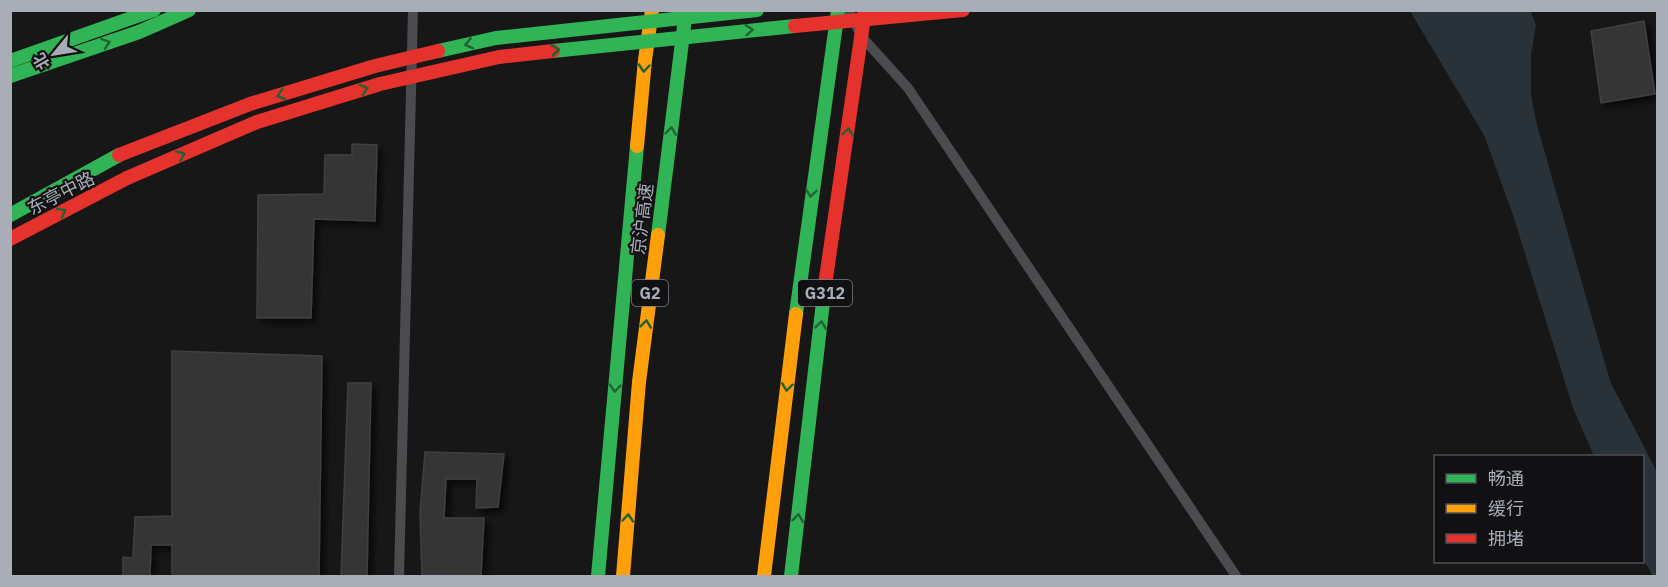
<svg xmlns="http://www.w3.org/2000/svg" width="1668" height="587" viewBox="0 0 1668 587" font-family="'IBM Plex Sans','Noto Sans SC',sans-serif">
<defs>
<filter id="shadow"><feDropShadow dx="5" dy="5" stdDeviation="3" flood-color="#0009"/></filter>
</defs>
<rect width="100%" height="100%" fill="#171717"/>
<!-- water -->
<path fill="#2a3239" d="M1410,11H1530L1536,24L1531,55V95L1537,125L1610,381L1657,472V576H1653L1643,559L1642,456H1594L1573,408L1513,215L1484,135Z"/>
<!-- building -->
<path fill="#353536" stroke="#3f4043" stroke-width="1.5" filter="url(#shadow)" d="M1644,21L1655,94L1601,103L1591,31Z
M352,144L377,145L375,221L314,219L311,318H257L258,195L324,194L325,155H352Z
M172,351L322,356L319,576H172V545H151L150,576H123V557L133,558L135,517L172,516Z
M348,383H371L367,576H341Z
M425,452L504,454L498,507L476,508L477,479H446L444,518H484L481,576L422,575L420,513Z"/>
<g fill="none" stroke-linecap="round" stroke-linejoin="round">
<!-- street -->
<path stroke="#4b4c50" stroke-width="10" d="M848,10L862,37L908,88L1236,576
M399,576L413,10"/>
<!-- fast -->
<path stroke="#30b455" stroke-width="14" d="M10,61L154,10
M10,76L139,32L189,10
M10,215L119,155
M658,235L686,10
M796,314L838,10
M598,576L637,146
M791,576L825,285"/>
<!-- slow -->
<path stroke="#ff9f0a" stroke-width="14" d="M637,146L645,60L652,10
M623,576L639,382L658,235
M764,576L796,314"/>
<!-- jam -->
<path stroke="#e5322d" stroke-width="14" d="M10,239L127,178
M825,285L865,10"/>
<!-- fast-bridge -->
<path stroke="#30b455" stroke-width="14" d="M438,51L496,38L757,10
M553,51L795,26"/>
<!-- jam-bridge -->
<path stroke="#e5322d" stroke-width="14" d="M795,26L963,10
M119,155L250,104L375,66L438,51
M127,178L257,122L380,84L499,57L553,51"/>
</g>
<!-- one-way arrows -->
<defs><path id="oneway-chevron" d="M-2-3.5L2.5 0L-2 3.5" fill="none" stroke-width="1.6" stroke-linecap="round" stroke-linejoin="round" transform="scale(1.5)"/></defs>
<g stroke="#206234">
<use href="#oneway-chevron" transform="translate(749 30) rotate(-5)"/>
<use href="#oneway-chevron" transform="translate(106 43) rotate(-19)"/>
<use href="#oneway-chevron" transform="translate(469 44) rotate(167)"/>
<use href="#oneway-chevron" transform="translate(555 50) rotate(-7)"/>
<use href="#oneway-chevron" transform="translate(644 68) rotate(95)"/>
<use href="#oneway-chevron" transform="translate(364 89) rotate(-17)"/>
<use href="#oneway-chevron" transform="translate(281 95) rotate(163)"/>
<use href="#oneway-chevron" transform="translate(671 131) rotate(-83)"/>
<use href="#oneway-chevron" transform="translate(848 132) rotate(-82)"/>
<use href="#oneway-chevron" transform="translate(181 155) rotate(-24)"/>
<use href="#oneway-chevron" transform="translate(811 193) rotate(98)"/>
<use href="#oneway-chevron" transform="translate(62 212) rotate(-27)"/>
<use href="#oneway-chevron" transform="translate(646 324) rotate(-83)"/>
<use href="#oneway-chevron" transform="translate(821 325) rotate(-83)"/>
<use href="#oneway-chevron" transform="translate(787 387) rotate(97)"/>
<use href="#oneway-chevron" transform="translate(615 388) rotate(95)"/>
<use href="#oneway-chevron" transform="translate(628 518) rotate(-85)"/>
<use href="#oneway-chevron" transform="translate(798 518) rotate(-83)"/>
</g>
<g text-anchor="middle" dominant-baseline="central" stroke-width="4.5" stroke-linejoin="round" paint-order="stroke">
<!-- shield labels -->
<g fill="#111113" stroke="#7b7e86" stroke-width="1.5">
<rect x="632" y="280" width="36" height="26" rx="4.5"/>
<rect x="798" y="280" width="54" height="26" rx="4.5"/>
</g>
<g font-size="16" font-weight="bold" fill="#a8adb8">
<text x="650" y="293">G2</text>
<text x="825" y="293">G312</text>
</g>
<!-- street labels -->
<g font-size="18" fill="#a8adb8" stroke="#111113">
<text transform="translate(61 193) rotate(-27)">东亭中路</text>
<text transform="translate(642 219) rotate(-83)">京沪高速</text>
</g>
</g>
<!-- border -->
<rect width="1668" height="587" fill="none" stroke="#a8adb8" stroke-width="24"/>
<!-- legend -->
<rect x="1434" y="455" width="210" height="108" fill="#111113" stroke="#4d4f55" stroke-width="1.5"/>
<rect x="1446" y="474" width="30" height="9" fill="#30b455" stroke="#4d4f55" stroke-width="1.5"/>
<text x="1488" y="485" font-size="18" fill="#a8adb8">畅通</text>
<rect x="1446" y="504" width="30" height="9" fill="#ff9f0a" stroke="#4d4f55" stroke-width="1.5"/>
<text x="1488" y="515" font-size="18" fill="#a8adb8">缓行</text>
<rect x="1446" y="534" width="30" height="9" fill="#e5322d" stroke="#4d4f55" stroke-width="1.5"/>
<text x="1488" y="545" font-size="18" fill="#a8adb8">拥堵</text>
<!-- north arrow -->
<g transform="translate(54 54) rotate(240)" stroke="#111113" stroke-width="4.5" paint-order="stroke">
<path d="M0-4.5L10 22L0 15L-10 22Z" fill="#a8adb8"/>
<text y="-9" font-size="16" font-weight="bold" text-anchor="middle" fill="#a8adb8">北</text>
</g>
</svg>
